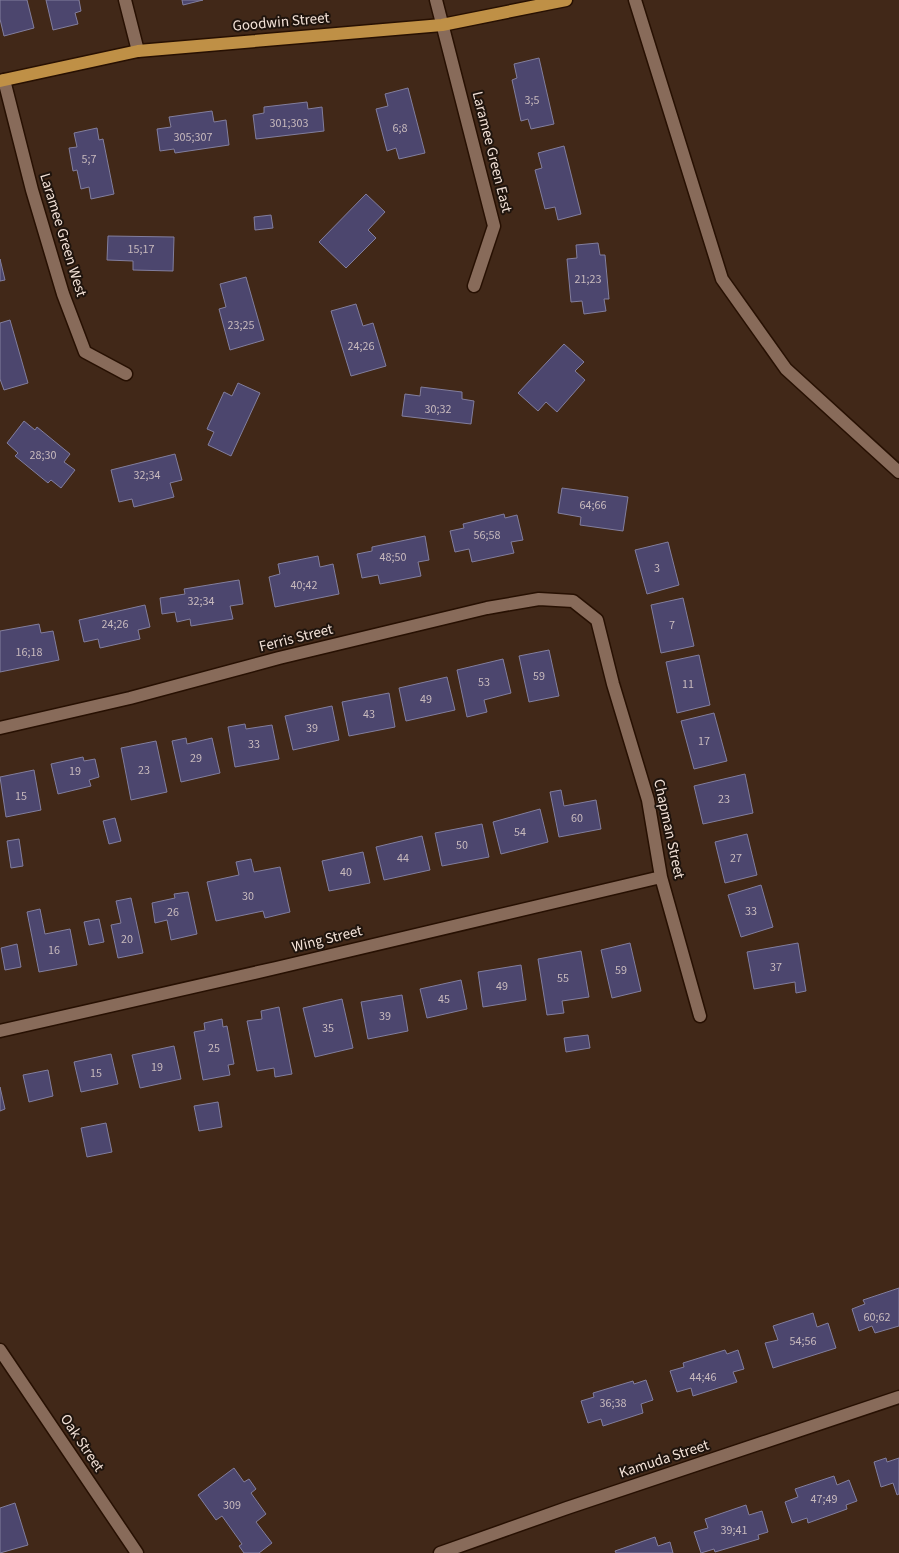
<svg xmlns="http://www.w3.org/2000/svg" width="899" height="1553" viewBox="0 0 899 1553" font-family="'Source Sans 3',sans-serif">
<rect width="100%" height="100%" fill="#412818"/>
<!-- building -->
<path fill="#4c466e" stroke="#827e9d" d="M0,0H27L34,28L4,36L0,19Z
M46,0H79L81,11L75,13L78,24L53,30Z
M182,0H203L183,5Z
M539,58L554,124L531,129L528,119L521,121L512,80L517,78L514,64Z
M408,88L425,153L399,159L396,148L387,151L376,109L388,106L385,94Z
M307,102L308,109L322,107L324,131L256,139L253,115L264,113V107Z
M212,111L214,122L226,120L229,145L175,153L174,149L160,151L157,129L171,127L169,117Z
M97,128L99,140L103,139L114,194L91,199L89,187L81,189L77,170L73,171L69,148L77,147L74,133Z
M564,146L581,214L558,220L555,207L545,209L535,170L542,168L538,153Z
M366,194L385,212L368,230L376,238L346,268L319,242Z
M271,215L273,228L255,230L254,217Z
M108,236L174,237L173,271L133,270V261L107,260Z
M598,243L600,255H605L609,299H604L606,311L584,314L582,301L571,302L567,259L577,258L576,245Z
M0,259L5,280L0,281Z
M246,277L264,340L230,350L219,309L226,307L220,284Z
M356,304L363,326L373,323L386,366L351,376L331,311Z
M10,320L28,383L4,390L0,379V323Z
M564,344L584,362L575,371L585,380L557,412L546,402L538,411L518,393Z
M238,383L260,393L231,456L208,445L214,432L207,429L224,392L232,396Z
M421,387L462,392V399L474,401L471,424L402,416L405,394L420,396Z
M24,421L35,430L37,427L70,454L64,462L75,470L61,488L51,480L48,483L15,456L18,453L7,443Z
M175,454L182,480L170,483L174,497L134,507L132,499L119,502L111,470Z
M562,488L628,497L623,531L580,525L581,517L558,513Z
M504,514L505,518L517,515L523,540L511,542L514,553L472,562L469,549L455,552L450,531L464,528L463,524Z
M425,536L429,560L418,562L421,576L380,584L378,575L362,578L357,554L372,551V547Z
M668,542L679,585L647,594L635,550Z
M318,556L320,567L333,564L339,594L275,607L269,577L280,574L278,564Z
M239,580L243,604L230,606L233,619L191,626L190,619L177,622L175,612L162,614L160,598L185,594L184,589Z
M683,598L694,646L661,653L651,605Z
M145,605L150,627L138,630L140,639L100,648L98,639L84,642L79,620Z
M39,624L41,633L53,631L59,660L0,672V631Z
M549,650L559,696L529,702L519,656Z
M699,655L710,705L677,713L666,662Z
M503,659L511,693L484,700L487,712L467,717L457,670Z
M447,677L455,710L406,721L399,688Z
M389,693L395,727L349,736L342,702Z
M332,706L339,740L293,750L285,716Z
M714,713L727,761L694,769L681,721Z
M245,724L246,729L272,725L279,759L235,767L228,727Z
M186,738L187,744L212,738L220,773L181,782L172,741Z
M156,741L167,792L131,800L121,748Z
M83,757L84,761L95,759L99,777L89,780L91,786L58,794L51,764Z
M34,770L41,810L6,817L0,777Z
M745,774L753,813L703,824L694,786Z
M561,790L564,806L596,800L601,829L559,837L550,792Z
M540,809L548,842L501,854L493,822Z
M115,818L121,841L109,844L103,821Z
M482,824L489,857L442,866L435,833Z
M747,834L757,875L725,883L715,842Z
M422,836L430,870L384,880L376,847Z
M19,839L23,866L11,868L7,841Z
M363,852L370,883L329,891L322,861Z
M251,859L254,872L280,867L290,912L265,918L263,911L216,921L207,882L239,875L236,862Z
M761,885L773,927L741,937L728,895Z
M188,892L197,934L171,940L167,920L155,923L152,903L175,898L174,894Z
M131,898L143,953L118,958L111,925L121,923L116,901Z
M40,909L45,934L70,929L77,965L39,972L27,912Z
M99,919L104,942L89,945L84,922Z
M630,943L641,991L612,998L601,950Z
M798,943L806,991L796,993L795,982L754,989L747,952Z
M17,944L21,967L5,970L1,948Z
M581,951L589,997L562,1001L564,1013L547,1015L538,959Z
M521,965L526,1000L483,1007L478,972Z
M461,980L467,1009L427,1018L420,989Z
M402,995L408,1031L368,1039L361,1002Z
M342,999L353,1048L315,1057L303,1008Z
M279,1007L292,1074L275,1077L274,1068L257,1071L247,1021L262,1019L261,1011Z
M222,1019L223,1027L227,1026L234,1064L228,1065L230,1075L203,1080L194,1032L205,1030L204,1023Z
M588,1035L590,1048L566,1052L564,1038Z
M174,1046L181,1079L140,1088L132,1055Z
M111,1054L118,1084L81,1092L74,1062Z
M48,1070L53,1096L29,1102L23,1075Z
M0,1087L5,1109L0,1111Z
M218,1102L222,1127L199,1131L194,1106Z
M106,1123L112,1152L87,1157L81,1128Z
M899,1288V1326L875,1333L872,1326L859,1331L852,1309L865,1304L863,1300Z
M813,1313L817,1327L828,1323L836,1348L773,1368L765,1343L778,1340L773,1326Z
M725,1350L727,1354L738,1350L744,1369L733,1372L737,1382L693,1396L691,1388L677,1392L670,1371L684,1367L683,1363Z
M646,1380L653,1400L641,1404L643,1413L603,1426L601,1419L588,1423L581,1401L594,1397L593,1393L633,1381L634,1384Z
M886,1458L887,1462L899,1458V1494L897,1495L893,1483L881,1487L874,1462Z
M234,1468L244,1482L249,1479L256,1489L251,1493L266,1514L256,1522L272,1543L259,1553H244L239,1546L242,1544L222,1516L216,1520L198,1495Z
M834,1476L837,1485L849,1480L857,1501L846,1505L847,1509L808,1523L807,1518L792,1523L785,1502L798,1497L795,1489Z
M15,1503L28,1545L0,1553V1508Z
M746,1505L749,1515L762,1511L768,1532L758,1535L759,1539L715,1552L714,1549L701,1553L694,1532L708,1528L705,1519Z
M655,1537L658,1546L670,1542L673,1553H616L615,1551Z"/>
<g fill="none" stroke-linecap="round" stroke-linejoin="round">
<defs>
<path id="minor" d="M125,0L138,51
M436,0L494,226L474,286
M635,0L722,279L786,369L899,472
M4,80L32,190L63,294L85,352L126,374
M0,728L130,698L279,658L487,608L539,599L573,601L597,620L613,684L648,800L661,877L700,1016
M0,1031L276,968L661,877
M0,1350L137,1553
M440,1553L567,1508L899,1397"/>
<path id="major" d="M0,81L138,51L442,25L566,0"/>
</defs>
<!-- minor casing -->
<use href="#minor" stroke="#271002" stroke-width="15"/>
<!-- major casing -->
<use href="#major" stroke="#271002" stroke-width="15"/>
<!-- minor -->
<use href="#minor" stroke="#886b5a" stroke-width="12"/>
<!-- major -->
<use href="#major" stroke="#bf9046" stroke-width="12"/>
</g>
<g text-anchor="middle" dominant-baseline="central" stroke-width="4" stroke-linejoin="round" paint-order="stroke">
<!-- number labels -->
<g font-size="12" fill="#c8babd">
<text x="532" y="100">3;5</text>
<text x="289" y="123">301;303</text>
<text x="400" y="128">6;8</text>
<text x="193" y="137">305;307</text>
<text x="89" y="159">5;7</text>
<text x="141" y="249">15;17</text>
<text x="588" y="279">21;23</text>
<text x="241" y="325">23;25</text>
<text x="361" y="346">24;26</text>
<text x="438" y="409">30;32</text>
<text x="43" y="455">28;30</text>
<text x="147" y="475">32;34</text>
<text x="593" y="505">64;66</text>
<text x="487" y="535">56;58</text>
<text x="393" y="557">48;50</text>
<text x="657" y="568">3</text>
<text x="304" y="585">40;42</text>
<text x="201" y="601">32;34</text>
<text x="115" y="624">24;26</text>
<text x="672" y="625">7</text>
<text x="29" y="652">16;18</text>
<text x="539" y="676">59</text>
<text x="484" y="682">53</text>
<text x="688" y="684">11</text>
<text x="426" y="699">49</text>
<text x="369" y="714">43</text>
<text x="312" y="728">39</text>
<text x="704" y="741">17</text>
<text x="254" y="744">33</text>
<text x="196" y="758">29</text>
<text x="144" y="770">23</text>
<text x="75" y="771">19</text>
<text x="21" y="796">15</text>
<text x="724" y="799">23</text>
<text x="577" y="818">60</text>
<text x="520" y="832">54</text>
<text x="462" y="845">50</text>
<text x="403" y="858">44</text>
<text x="736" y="858">27</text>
<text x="346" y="872">40</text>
<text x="248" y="896">30</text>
<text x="751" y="911">33</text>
<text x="173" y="912">26</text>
<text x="127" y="939">20</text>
<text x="54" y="950">16</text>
<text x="776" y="967">37</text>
<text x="621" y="970">59</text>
<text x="563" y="978">55</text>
<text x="502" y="986">49</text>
<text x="444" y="999">45</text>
<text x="385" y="1016">39</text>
<text x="328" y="1028">35</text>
<text x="214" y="1048">25</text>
<text x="157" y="1067">19</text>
<text x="96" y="1073">15</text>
<text x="877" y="1317">60;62</text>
<text x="803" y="1341">54;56</text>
<text x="703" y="1377">44;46</text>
<text x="613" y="1403">36;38</text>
<text x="824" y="1499">47;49</text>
<text x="232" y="1505">309</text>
<text x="734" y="1530">39;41</text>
</g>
<!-- street labels -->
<g font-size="15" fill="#f2e1d7" stroke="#1f140d">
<text transform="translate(281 22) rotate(-5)">Goodwin Street</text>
<text transform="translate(492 152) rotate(76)">Laramee Green East</text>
<text transform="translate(63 235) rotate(73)">Laramee Green West</text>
<text transform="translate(296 638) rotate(-14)">Ferris Street</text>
<text transform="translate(669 829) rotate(78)">Chapman Street</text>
<text transform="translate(327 939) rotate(-14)">Wing Street</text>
<text transform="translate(82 1443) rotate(56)">Oak Street</text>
<text transform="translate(664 1459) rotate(-18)">Kamuda Street</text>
</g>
</g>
</svg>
